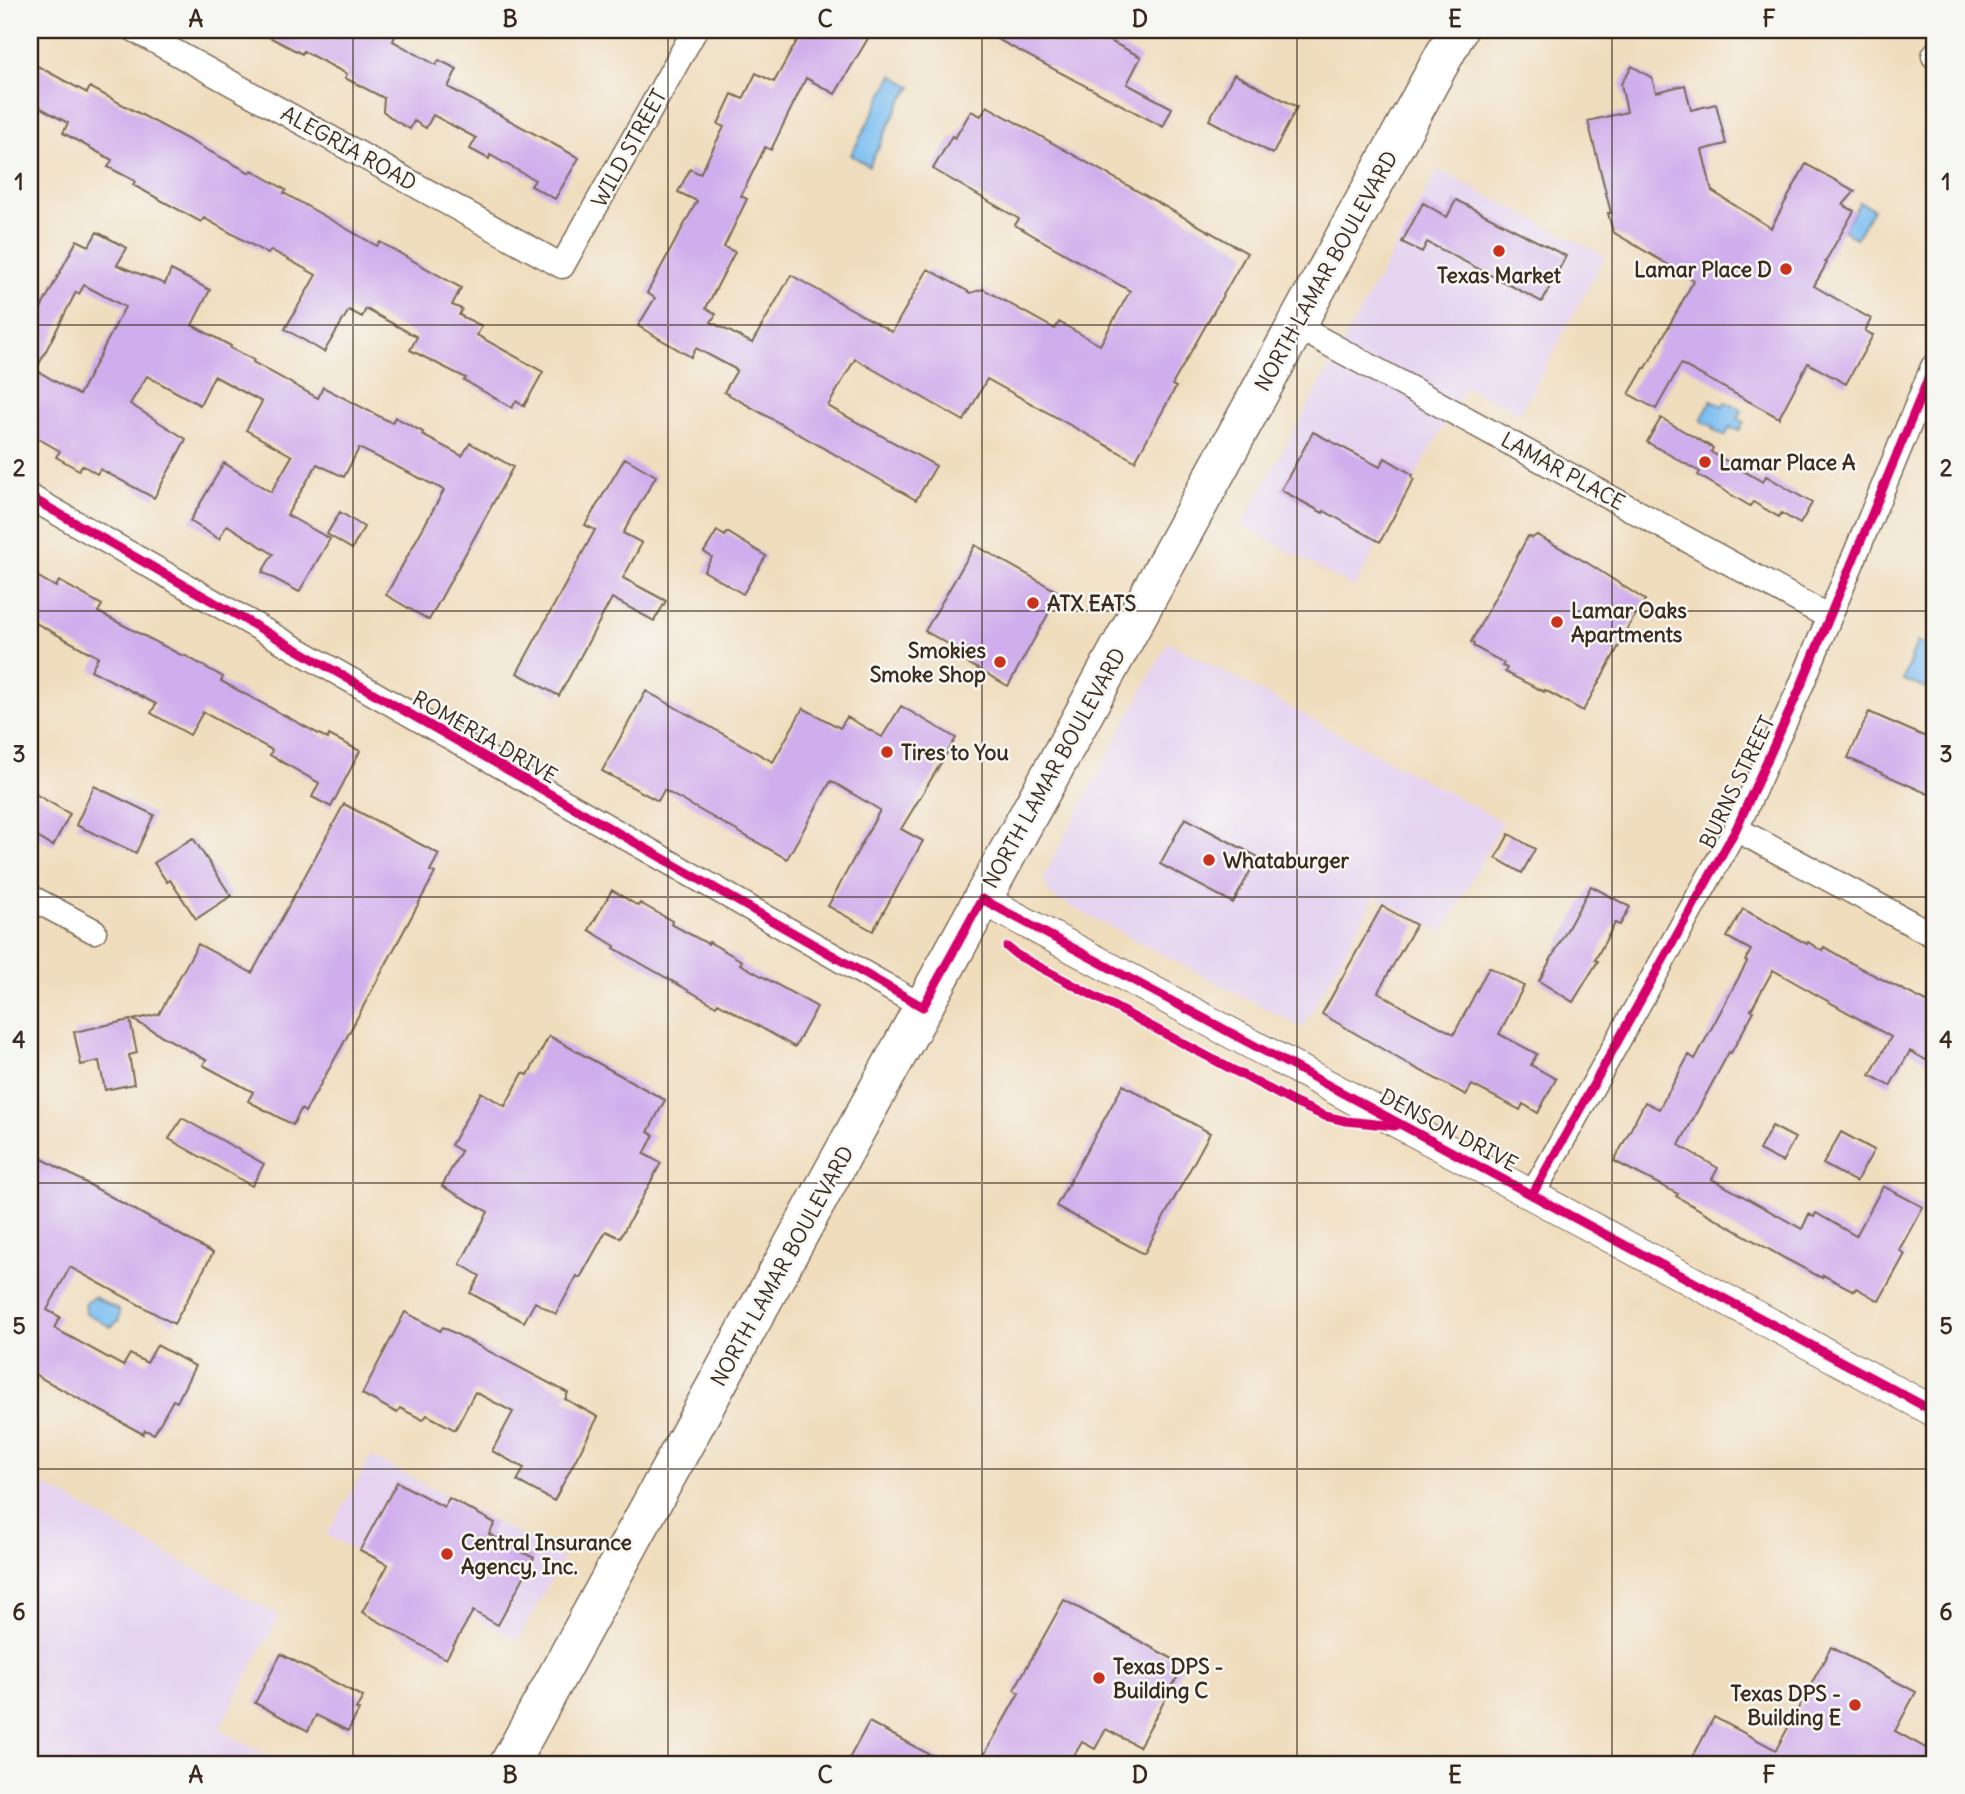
<svg xmlns="http://www.w3.org/2000/svg" width="1965" height="1794" viewBox="0 0 1965 1794" font-family="Delius,sans-serif">
<rect width="100%" height="100%" fill="#f6f6f2"/>
<filter id="ink" filterUnits="userSpaceOnUse"><feTurbulence type="fractalNoise" baseFrequency=".0143" numOctaves="2"/><feDisplacementMap in="SourceGraphic" scale="14" xChannelSelector="R" yChannelSelector="G"/><feConvolveMatrix kernelMatrix="1 2 1 2 8 2 1 2 1" color-interpolation-filters="sRGB"/></filter>
<filter id="wash" filterUnits="userSpaceOnUse"><feTurbulence type="fractalNoise" baseFrequency=".00686" numOctaves="4" result="noise"/><feDisplacementMap in="SourceGraphic" scale="28" xChannelSelector="R" yChannelSelector="G"/><feGaussianBlur stdDeviation="1.57" result="paint"/><feColorMatrix in="noise" values="0 0 0 0 0 0 0 0 0 0 0 0 0 0 0 0 0 1.4 0 .05"/><feComposite in="paint" operator="in"/></filter>
<g filter="url(#wash)">
<rect width="100%" height="100%" fill="#f0ddbd"/>
<!-- built -->
<path fill="#e5d3f0" d="M1438,170L1605,256L1520,413L1465,387L1354,588L1242,525Z
M1168,642L1503,822L1443,933L1375,896L1303,1028L1051,896L1043,878Z
M371,1456L563,1558L518,1641L327,1535Z
M30,1477L279,1616L219,1730L282,1764H30Z"/>
<!-- water -->
<path fill="#7abef1" stroke="#5a7488" stroke-width="2" d="M893,75L912,87L901,101L869,166L851,155Z
M1860,202L1873,209L1856,238L1843,230Z
M1711,400L1723,406L1726,402L1742,410L1738,419L1744,422L1739,431L1730,427L1725,436L1713,430L1714,427L1701,421Z
M1917,642L1934,648L1935,644V669L1928,689L1903,680Z
M94,1297L119,1310V1320L111,1327L86,1313L85,1304Z"/>
<g id="blocks">
<!-- building -->
<path fill="#d0adec" fill-rule="evenodd" d="M256,30H398L393,41L436,65L439,60L457,69L448,87L579,158L555,199L531,186L535,180L490,155L489,159L470,149L476,138L433,115L426,128L414,121L410,129L394,120L383,111L384,98L345,78L347,74L303,51L302,54Z
M803,30H873L835,94L806,78L771,150L765,147L741,196L747,199L724,247L735,252L706,308L716,314L711,322L752,343L791,275L892,332L928,269L971,293L983,289L1055,329L1059,322L1100,345L1130,291L1015,225L1019,219L933,169L952,136L955,138L971,111L981,116L987,106L1247,253L1172,385L1176,387L1135,461L987,379L964,421L855,359L828,406L936,466L916,500L724,392L737,370L696,348L691,357L638,326L655,298L647,293L697,201L678,192L690,169L700,174L724,127L718,124L732,94L743,99L756,73L774,82Z
M980,30H1089L1141,57L1127,84L1172,108L1163,127Z
M30,62L87,93L90,87L250,173L252,170L286,190L284,193L377,246L380,242L461,288L452,305L462,309L459,315L482,326L477,335L543,372L524,406L516,401L512,408L464,380L466,378L410,350L417,337L366,309L362,317L349,310L324,352L285,329L316,275L271,250L268,254L204,218L201,222L133,185L135,181L108,167L112,160L63,133L68,123L30,102Z
M1632,66L1652,78L1656,92L1685,85L1691,110L1716,104L1726,144L1702,150L1712,191L1771,228L1806,164L1855,191L1843,205L1854,211L1825,262L1827,263L1814,286L1871,319L1865,331L1873,335L1846,384L1808,363L1779,418L1681,364L1656,409L1629,394L1644,368H1646L1694,280L1613,232L1608,213H1611L1588,121L1627,112L1621,84Z
M1234,74L1297,107L1273,154L1209,120Z
M1456,200L1566,256L1542,302L1427,242L1422,252L1402,242L1423,203L1447,217Z
M97,232L127,248L117,265L165,284L171,270L210,290L192,325L231,346L230,348L254,360L253,362L318,398L323,387L392,423L395,417L423,432L422,435L462,456L470,443L513,467L429,620L386,595L444,490L359,448L344,477L317,464L287,515L330,539L299,592L262,572L273,554L227,525L219,539L190,521L224,463L271,492L292,456L246,430L262,402L214,376L200,405L147,376L130,404L186,439L154,498L100,469L97,474L82,465L79,470L56,457L60,451L30,434V329L77,240L89,246ZM84,285L125,307L79,395L36,370L76,292L79,294Z
M1661,418L1713,448L1711,452L1763,482L1766,476L1812,503L1800,524L1781,513L1779,517L1753,502L1750,506L1698,475L1700,472L1647,442Z
M1313,432L1380,467L1385,458L1413,475L1412,477L1414,479L1380,542L1324,511L1323,513L1281,490Z
M625,458L656,476L623,533L642,543L623,578L666,601L654,621L612,598L559,696L517,673L595,530L585,525Z
M340,512L364,527L352,549L327,534Z
M717,531L725,536L727,532L766,556L743,594L704,571L712,557L704,552Z
M1537,535L1586,562L1645,600L1623,635H1625L1583,711L1545,690L1544,692L1505,672L1507,668L1502,666L1504,663L1473,646L1474,644L1471,642L1528,536L1532,538Z
M975,545L1060,593L1008,686L964,661L968,655L925,631Z
M30,572L56,587L59,581L102,605L98,612L183,656L184,655L223,677L221,681L328,739L329,735L360,751L331,807L312,797L319,783L270,755L272,750L203,712L190,735L151,713L156,704L91,670L98,657L30,620Z
M646,691L773,762L803,708L840,728L847,717L882,737L901,706L956,738L901,829L923,841L873,931L828,906L880,810L831,781L787,859L664,790L658,801L602,771Z
M1869,712L1935,741V797L1848,758Z
M94,786L154,815L136,853L76,825Z
M30,791L70,814L53,846L30,833Z
M344,804L439,854L430,871L435,873L342,1046L305,1112L301,1109L293,1125L248,1101L253,1092L203,1065L206,1060L133,1020L159,1014L198,944L252,973Z
M1185,818L1258,857L1233,903L1160,864Z
M1509,834L1535,849L1522,873L1496,858Z
M193,838L231,896L196,919L170,880L167,882L154,863Z
M1591,886L1630,907L1620,925L1615,923L1595,960L1598,961L1573,1002L1539,981Z
M612,890L638,906L640,903L672,921L671,924L708,944L709,942L742,961L740,964L817,1007L795,1047L718,1003L716,1006L614,948L615,946L589,930Z
M1382,906L1416,925L1378,992L1413,1013L1454,1034L1489,967L1524,986L1499,1034L1537,1054L1531,1065L1556,1079L1538,1113L1523,1104L1520,1110L1472,1085L1466,1095L1408,1064L1322,1014Z
M1743,909L1807,944L1808,942L1822,951L1824,947L1862,969L1935,1006V1065L1910,1051L1890,1086L1870,1075L1891,1037L1773,970L1751,1010L1754,1011L1731,1053L1729,1052L1679,1145L1718,1168L1712,1179L1802,1229L1809,1214L1814,1217L1816,1213L1856,1236L1883,1186L1923,1207L1899,1250L1905,1254L1879,1301L1856,1288L1854,1291L1823,1275L1822,1278L1786,1259L1676,1196L1678,1194L1614,1161L1645,1102L1659,1109L1689,1055L1695,1059L1747,962L1745,961L1751,950L1727,937Z
M130,1020L137,1053L129,1055L134,1084L105,1090L99,1061L81,1065L74,1032Z
M549,1036L665,1100L648,1132L654,1135L644,1154L661,1163L620,1238L606,1231L580,1278L577,1276L556,1314L535,1302L524,1322L470,1293L480,1276L460,1264L488,1212L442,1186L461,1151L451,1145L481,1092L505,1106L523,1073L528,1075Z
M1123,1085L1210,1133L1144,1254L1056,1206Z
M182,1118L264,1164L252,1186L169,1139Z
M1772,1126L1795,1138L1782,1162L1759,1150Z
M1841,1132L1874,1150L1856,1182L1823,1164Z
M30,1152L213,1253L174,1324L70,1267L47,1310L60,1317L54,1328L123,1366L130,1354L147,1363L157,1345L195,1366L177,1402L173,1400L154,1434L145,1430L143,1434L30,1372Z
M405,1312L440,1331L443,1327L568,1393L565,1399L598,1417L554,1501L517,1481L524,1468L492,1451L513,1412L475,1392L455,1430L427,1415L423,1420L400,1408L397,1413L362,1394Z
M397,1482L444,1507L449,1498L495,1523L489,1534L534,1558L498,1625L473,1611L446,1659L362,1612L388,1565L360,1550Z
M1064,1600L1184,1665L1139,1747L1106,1729L1095,1749L1082,1742L1069,1764H979L1019,1693L1014,1690Z
M1831,1647L1916,1692L1895,1731L1935,1753V1764H1689L1714,1717L1776,1750Z
M281,1654L363,1697L356,1709L359,1710L348,1731L316,1715L308,1731L255,1703Z
M869,1722L947,1764H846Z"/>
</g>
</g>
<g filter="url(#ink)">
<use href="#blocks" fill-opacity="0" stroke="#7a6956" stroke-width="2"/>
<g fill="none" stroke-linecap="round" stroke-linejoin="round">
<defs>
<path id="minor" d="M135,30L562,266L695,30
M1934,56L1935,54
M1296,326L1829,617
M30,497L923,1007
M1736,829L1935,936
M30,897L94,931
M1532,1195L1736,829L1800,688L1933,367L1935,365"/>
<path id="tertiary" d="M982,899L1935,1412"/>
<path id="primary" d="M509,1764L1458,30"/>
</defs>
<!-- minor casing -->
<use href="#minor" stroke="#7a6956" stroke-width="27"/>
<!-- tertiary casing -->
<use href="#tertiary" stroke="#7a6956" stroke-width="32"/>
<!-- primary casing -->
<use href="#primary" stroke="#7a6956" stroke-width="41"/>
<!-- minor -->
<use href="#minor" stroke="#fff" stroke-width="24"/>
<!-- tertiary -->
<use href="#tertiary" stroke="#fff" stroke-width="30"/>
<!-- primary -->
<use href="#primary" stroke="#fff" stroke-width="38"/>
<defs>
<path id="cycleway" d="M30,497L923,1007L982,899L1935,1412
M1007,947L1017,955L1295,1103L1325,1116L1346,1121L1395,1126
M1532,1195L1736,829L1800,688L1933,367L1935,365"/>
</defs>
<!-- cycleway casing -->
<use href="#cycleway" stroke="#f6f6f2" stroke-width="13"/>
<!-- cycleway -->
<use href="#cycleway" stroke="#d6006c" stroke-width="9"/>
</g>
</g>
<!-- grid -->
<path fill="none" stroke="#3b2a1e" stroke-width="2" stroke-opacity="0.55" d="M353,30V1764M668,30V1764M982,30V1764M1297,30V1764M1612,30V1764M30,325H1935M30,611H1935M30,897H1935M30,1183H1935M30,1469H1935"/>
<!-- markers -->
<g fill="#c8321e" stroke="#f6f6f2" stroke-width="2.5">
<circle cx="1499" cy="251" r="7"/>
<circle cx="1786" cy="269" r="7"/>
<circle cx="1705" cy="462" r="7"/>
<circle cx="1033" cy="603" r="7"/>
<circle cx="1557" cy="622" r="7"/>
<circle cx="1000" cy="662" r="7"/>
<circle cx="887" cy="752" r="7"/>
<circle cx="1209" cy="860" r="7"/>
<circle cx="447" cy="1554" r="7"/>
<circle cx="1099" cy="1678" r="7"/>
<circle cx="1855" cy="1705" r="7"/>
</g>
<g text-anchor="middle" dominant-baseline="central" stroke-width="5" stroke-linejoin="round" paint-order="stroke">
<!-- street labels -->
<g font-size="21" fill="#3b2a1e" stroke="#f6f6f2">
<text transform="translate(349 148) rotate(29)">ALEGRIA ROAD</text>
<text transform="translate(629 148) rotate(-61)">WILD STREET</text>
<text transform="translate(1326 271) rotate(-61)">NORTH LAMAR BOULEVARD</text>
<text transform="translate(1563 471) rotate(29)">LAMAR PLACE</text>
<text transform="translate(485 737) rotate(30)">ROMERIA DRIVE</text>
<text transform="translate(1054 768) rotate(-61)">NORTH LAMAR BOULEVARD</text>
<text transform="translate(1737 782) rotate(-64)">BURNS STREET</text>
<text transform="translate(1449 1130) rotate(28)">DENSON DRIVE</text>
<text transform="translate(782 1266) rotate(-61)">NORTH LAMAR BOULEVARD</text>
</g>
<!-- poi labels -->
<g font-size="21" font-weight="bold" fill="#3b2a1e" stroke="#f6f6f2" text-anchor="start">
<text x="1772" y="269" text-anchor="end">Lamar Place D</text>
<text x="1499" y="275" text-anchor="middle">Texas Market</text>
<text x="1719" y="462">Lamar Place A</text>
<text x="1047" y="603">ATX EATS</text>
<text x="1571" y="610">Lamar Oaks<tspan x="1571" dy="24">Apartments</tspan></text>
<text x="986" y="650" text-anchor="end">Smokies<tspan x="986" dy="24">Smoke Shop</tspan></text>
<text x="901" y="752">Tires to You</text>
<text x="1223" y="860">Whataburger</text>
<text x="461" y="1542">Central Insurance<tspan x="461" dy="24">Agency, Inc.</tspan></text>
<text x="1113" y="1666">Texas DPS -<tspan x="1113" dy="24">Building C</tspan></text>
<text x="1841" y="1693" text-anchor="end">Texas DPS -<tspan x="1841" dy="24">Building E</tspan></text>
</g>
</g>
<!-- margin -->
<rect width="1965" height="1794" fill="none" stroke="#f6f6f2" stroke-width="77"/>
<rect x="38" y="38" width="1888" height="1718" fill="none" stroke="#3b2a1e" stroke-width="2.5"/>
<g font-size="23" text-anchor="middle" font-weight="bold" fill="#3b2a1e">
<text x="196" y="27">A</text>
<text x="510" y="27">B</text>
<text x="825" y="27">C</text>
<text x="1140" y="27">D</text>
<text x="1455" y="27">E</text>
<text x="1769" y="27">F</text>
<text x="19" y="190">1</text>
<text x="1946" y="190">1</text>
<text x="19" y="476">2</text>
<text x="1946" y="476">2</text>
<text x="19" y="762">3</text>
<text x="1946" y="762">3</text>
<text x="19" y="1048">4</text>
<text x="1946" y="1048">4</text>
<text x="19" y="1334">5</text>
<text x="1946" y="1334">5</text>
<text x="19" y="1620">6</text>
<text x="1946" y="1620">6</text>
<text x="196" y="1783">A</text>
<text x="510" y="1783">B</text>
<text x="825" y="1783">C</text>
<text x="1140" y="1783">D</text>
<text x="1455" y="1783">E</text>
<text x="1769" y="1783">F</text>
</g>
</svg>
